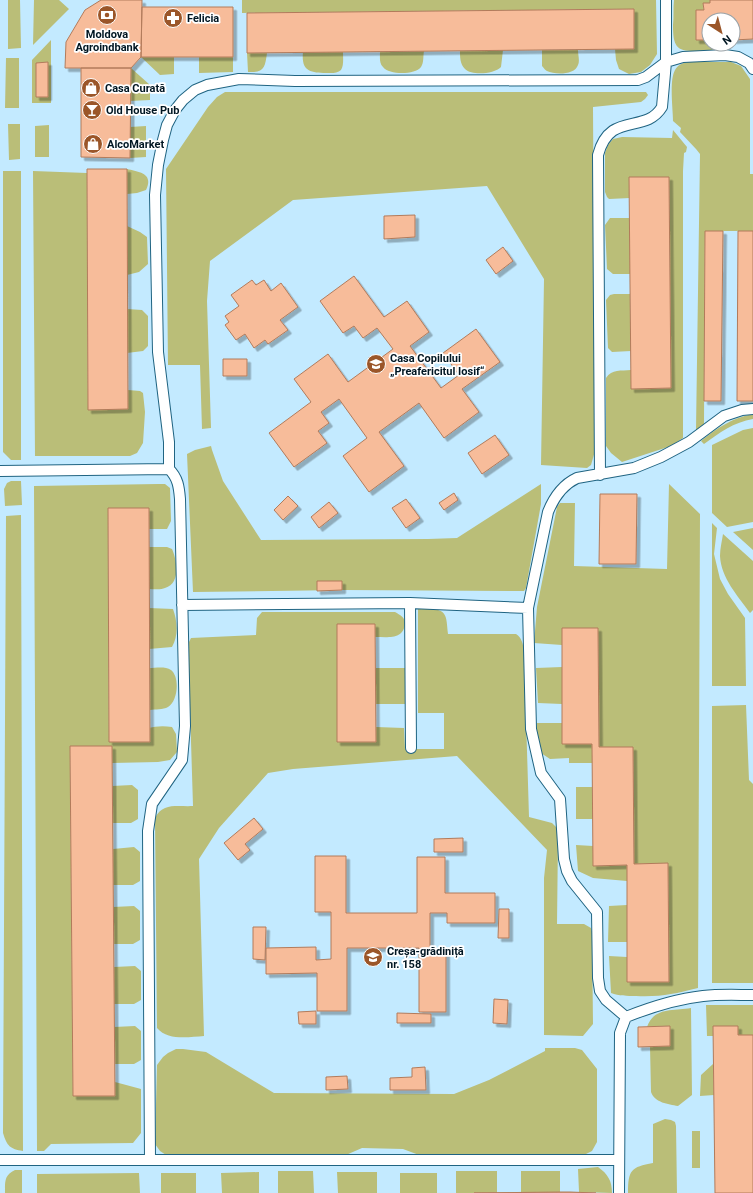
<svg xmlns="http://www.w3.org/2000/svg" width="753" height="1193" viewBox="0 0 753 1193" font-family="Roboto,sans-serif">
<defs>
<filter id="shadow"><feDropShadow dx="3.5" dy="3.5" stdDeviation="0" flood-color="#0004"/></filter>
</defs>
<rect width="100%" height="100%" fill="#c3eaff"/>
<!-- green -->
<path fill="#babe78" d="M8,0H20L21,48L8,49Z
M34,0H59L69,9L33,45Z
M242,0H656L657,54L650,65L641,72L629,74L619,69L616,60L615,49H634V9L242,13Z
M674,0H710V3H703L704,10H696V39L709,40V44H727C716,52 713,50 700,51C677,52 673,48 673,25C674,17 673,8 674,0Z
M51,40V103H32V60Z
M503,50L501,67C494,74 472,76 465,69C460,64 460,57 460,51Z
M542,50H578C578,55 580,61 578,65C575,75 555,75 547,71C546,71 543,67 542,66Z
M424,51C423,56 424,63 421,67C415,75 389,75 383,67C379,63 380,57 380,52Z
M303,52H343C343,57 344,66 341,70C337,74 330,73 326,73C310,73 301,71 303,52Z
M247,53H267C265,68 264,73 248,72Z
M141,57H174V74L160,75Z
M199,57H233V72L199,73Z
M6,58H19V108H5Z
M688,62H731L741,66L750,79V174H753V231H705L704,424L696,430L700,154L696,149L680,132L681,128L673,121C673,109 669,81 675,70C678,65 682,63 688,62Z
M131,68L150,85V100L130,101Z
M225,92H646L648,95L645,99L641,102L593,107L595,451L591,465L587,468L541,465L544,279L487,186L293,200L210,261L207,301L211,428L202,429L200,365H168L166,169L208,107L217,97Z
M8,124H20V159L9,160Z
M49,125V157H35V126Z
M146,126V157L130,158V127Z
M673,130L687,147L686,152L684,153L683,171V438L671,446L622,462L611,453L606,446V378C612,369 621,371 631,370V389L671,388L669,177H630V198L609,199L607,197L605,192V153L608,145L613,139L622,137L672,138Z
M127,169C139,172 154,173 146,190L137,193L127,194Z
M3,171H21V460H11L3,452Z
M33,171L87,173L88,409H127L128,390L140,391L143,393L145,412L143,443L137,453L130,456H35Z
M610,218H630V274H613L607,269L605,225Z
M127,226L140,232L147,237L148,264L139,272L127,275Z
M614,294H630L631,351L612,352L608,348L606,300L610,295Z
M127,309L142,310L148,316V346L143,351L127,353Z
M753,414V419C734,422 719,433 704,444L701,441C717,428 732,418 753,414Z
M753,428V522L727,527L712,513V445L743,430Z
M211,446L212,450L223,481L261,540L428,539L457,538L541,484V504L526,588L524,591L342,590L193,592L187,454L195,450Z
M11,481H21L22,505L5,506L4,489L7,483Z
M158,484H165L170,488L171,521L167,529H149L108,509L109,742C132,736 146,723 172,727L176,734L177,752L170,760L158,762L112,763V746L70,747L73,1096H115V1082L141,1089V1133L133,1143L51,1144L44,1151H37L34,486Z
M669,484L700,514L698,988C674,994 661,997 636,996C627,996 619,996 611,993L609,956L627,957L628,982H669L668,864H634L633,747H599L598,628H562V645L534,643L537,607L557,507L560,503H575L574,566L667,569Z
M21,515L23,1151C10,1149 7,1146 3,1133L6,516Z
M712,523L717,528L714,554L720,579L728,594L745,618L746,686H712Z
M753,528V550L733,532Z
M723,534L753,561V610L750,613C738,596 721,578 720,556C720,548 722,541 723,534Z
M149,547H167L172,549C177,560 181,584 165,588C161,590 154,589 149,589Z
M149,608L173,609C177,620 179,635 172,647L149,649Z
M427,608C448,610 446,615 448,634H516C522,638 523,644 524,651L529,817L552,823L556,827L558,837L557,924H584L591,928L592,932L593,1024L583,1036L544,1035V878L547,850L457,756L293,769L268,773L219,828L199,859L204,1036C189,1037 168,1041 157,1028L155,818C163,802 178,807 193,806L188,644L191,638L256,635L257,618L262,612H395C400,615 405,617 405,623C404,640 388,637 375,637V624L337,625V742H376V727L404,728L405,749H444V713H418V609Z
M562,667V704L538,703L536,668Z
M149,668C156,668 165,666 171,670C180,677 178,701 168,707C163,710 155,709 150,710Z
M375,668H405V704H376Z
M746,705L749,780L753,784V983H712V706Z
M537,723H562L563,744H592L593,763H569V758L550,759L541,753L537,738Z
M132,785L138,790V819L131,823H112V786Z
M576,787H592L593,819H576Z
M576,845L593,846V866L627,865V881L593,878L578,871Z
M134,847L140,852V881L133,885H113V849Z
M627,905V942H608L609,906Z
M134,906L140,911V940L133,944H114L113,907Z
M135,966L141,971V1000L134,1004H114V967Z
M706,1005H753V1035H738V1026H713V1036H707Z
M691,1008L692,1095L678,1106C668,1104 655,1103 651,1092L650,1046H670V1026L647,1027C654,1007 673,1011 691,1008Z
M135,1026L141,1031V1060L134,1064H115L114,1027Z
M545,1048H575L582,1050L597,1069V1142L592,1151L586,1154L556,1155H419L403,1149L362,1148L346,1155H166L160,1151L155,1144L157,1065L163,1057L168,1053L176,1049H183L206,1052L274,1093L454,1094L489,1080L545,1051Z
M713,1064L714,1095L700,1096L701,1075Z
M665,1119L671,1120L675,1122L676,1126L677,1193H628C628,1170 631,1167 653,1163V1124Z
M692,1131H700V1168H692Z
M598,1167C608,1174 612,1181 612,1193L579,1192L578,1169Z
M15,1170H22V1193H5C5,1182 4,1175 15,1170Z
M278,1171H313L314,1193H278Z
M456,1171H497V1193H456Z
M521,1171H560V1192L521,1193Z
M259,1172V1193H222L221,1173Z
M337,1172H377V1193H338Z
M139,1173L140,1193H37V1174Z
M161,1173H196V1193H161Z
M400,1173H437V1193H400Z"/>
<!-- building -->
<path fill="#f7bc9a" stroke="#b27b5b" filter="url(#shadow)" d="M101,0H142L141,57L131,68H65L66,42L85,10Z
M710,0H753V39L733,40V20H709V40H696V10H704L703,3H710Z
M142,7H233V57H141Z
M634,9V49L247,53V13Z
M48,62V97H36V63Z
M81,68H131L130,158L81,157Z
M87,169H127L128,409L88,410Z
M629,177H669L671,388L631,389Z
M415,215V237L384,239V216Z
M705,231H723L721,401H704Z
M738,231H753V401H737Z
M503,247L513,261L496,274L486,260Z
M354,276L384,317L407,301L429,332L410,346L441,388L459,375L443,353L476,329L500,362L462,389L479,412L444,438L419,403L379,432L404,466L369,492L343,456L367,438L339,399L321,412L329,423L318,431L327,443L294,467L269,433L311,402L294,379L328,354L348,382L393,349L377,328L363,338L354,326L343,333L320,301Z
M252,280L256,285L264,280L271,291L281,283L298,307L280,320L288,330L268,344L265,340L254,348L245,334L236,340L225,325L229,322L225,316L239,306L231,295Z
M223,359H247V376H223Z
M495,435L509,455L482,474L468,453Z
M454,493L458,500L444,510L439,503Z
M600,494H637L636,564H599Z
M288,496L298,506L283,520L274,510Z
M406,499L420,518L406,528L392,508Z
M329,502L338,513L319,528L311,517Z
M108,508H149L150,742H109Z
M317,581H342V590L317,591Z
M337,624H375L376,742H337Z
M562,628H598L599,747H633L634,864L668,863L669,982H627V865L593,866L592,744H562Z
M70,746H112L115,1096H73Z
M254,818L263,829L245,844L250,850L238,860L224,843Z
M463,838V852H434V839Z
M315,856H346V913H417V857H445V893H495V923H447V913H430V951H446V1012H419V948H347V1011H317V973L266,974V948L316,947V960L331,959V912H315Z
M499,909H509V938H498Z
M253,927H266L265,960L253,959Z
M494,999L508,1000L507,1024L493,1023Z
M316,1011V1024H299L298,1012Z
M397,1013L431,1014V1023H397Z
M670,1026V1046L638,1047V1027Z
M713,1026H738V1035H753V1193H715Z
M425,1067L426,1090H390V1078L412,1077V1068Z
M347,1076L348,1089L326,1090V1077Z
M570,1192L596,1193H474L560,1192Z"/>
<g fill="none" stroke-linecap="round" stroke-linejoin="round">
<defs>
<path id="service" d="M0,471L169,469V442L158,352L155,195L158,165L163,140L167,125L175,110L183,100L195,90L207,85L239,79L295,81L638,80L646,77L666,62V0
M600,475L598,155C610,110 645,135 662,107L666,62L683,57L725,55L738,57L749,63L753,69
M410,603L411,748
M182,605L410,603L528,608
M626,1017L606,1000L600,991L598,978L597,912L572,881L567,871L564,859L560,799L541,773L531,729L528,608L548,512C554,497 562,485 577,478L634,468L661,457L689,442L724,416L742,410L753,409
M0,1160H619
M150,1160L148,831L152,804L182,760L185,726L180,499C179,487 178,478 169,469
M619,1193L620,1033L626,1017C651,1007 676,999 703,996C720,994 737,995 753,995"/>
</defs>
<!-- service casing -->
<use href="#service" stroke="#206482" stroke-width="12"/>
<!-- service -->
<use href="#service" stroke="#fff" stroke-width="10"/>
</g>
<!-- icons -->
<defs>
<symbol id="bank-disc" viewBox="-11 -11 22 22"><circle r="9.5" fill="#9b5629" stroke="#fff"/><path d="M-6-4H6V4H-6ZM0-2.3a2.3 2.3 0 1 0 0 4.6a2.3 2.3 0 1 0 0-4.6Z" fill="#fff"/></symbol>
<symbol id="pharmacy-disc" viewBox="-11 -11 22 22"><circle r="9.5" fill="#9b5629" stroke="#fff"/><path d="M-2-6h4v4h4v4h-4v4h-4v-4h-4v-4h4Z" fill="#fff"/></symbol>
<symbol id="shop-disc" viewBox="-11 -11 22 22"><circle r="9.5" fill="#9b5629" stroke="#fff"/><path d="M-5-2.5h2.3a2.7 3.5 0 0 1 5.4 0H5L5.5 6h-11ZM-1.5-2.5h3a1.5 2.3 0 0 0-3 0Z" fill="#fff"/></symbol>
<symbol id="bar-disc" viewBox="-11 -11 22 22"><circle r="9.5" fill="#9b5629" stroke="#fff"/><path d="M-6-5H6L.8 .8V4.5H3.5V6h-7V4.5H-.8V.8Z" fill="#fff"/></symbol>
<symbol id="school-disc" viewBox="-11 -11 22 22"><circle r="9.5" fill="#9b5629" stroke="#fff"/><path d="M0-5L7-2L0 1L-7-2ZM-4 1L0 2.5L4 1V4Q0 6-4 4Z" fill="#fff"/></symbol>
</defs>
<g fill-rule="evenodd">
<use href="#bank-disc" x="96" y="4" width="22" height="22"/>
<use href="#pharmacy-disc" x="162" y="7" width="22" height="22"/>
<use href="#shop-disc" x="80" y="77" width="22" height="22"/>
<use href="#bar-disc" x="81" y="99" width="22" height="22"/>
<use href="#shop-disc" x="82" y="133" width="22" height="22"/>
<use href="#school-disc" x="365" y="353" width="22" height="22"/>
<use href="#school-disc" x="362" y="946" width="22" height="22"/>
</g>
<g text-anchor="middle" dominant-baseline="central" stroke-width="3.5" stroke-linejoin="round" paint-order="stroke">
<!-- poi labels -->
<g font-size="11" font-weight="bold" fill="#001622" stroke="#fff" text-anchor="start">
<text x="187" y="18">Felicia</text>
<text x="107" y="34" text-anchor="middle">Moldova<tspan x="107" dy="13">Agroindbank</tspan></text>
<text x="105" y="88">Casa Curată</text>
<text x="106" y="110">Old House Pub</text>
<text x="107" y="144">AlcoMarket</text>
<text x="390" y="358">Casa Copilului<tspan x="390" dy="13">„Preafericitul Iosif“</tspan></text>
<text x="387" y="951">Creșa-grădiniță<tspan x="387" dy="13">nr. 158</tspan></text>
</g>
</g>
<!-- north arrow -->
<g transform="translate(721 32) rotate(144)"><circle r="19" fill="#ffffff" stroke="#99a2a7"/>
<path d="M0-3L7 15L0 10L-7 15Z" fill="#9b5629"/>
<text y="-6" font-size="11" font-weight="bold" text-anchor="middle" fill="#001622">N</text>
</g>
</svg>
